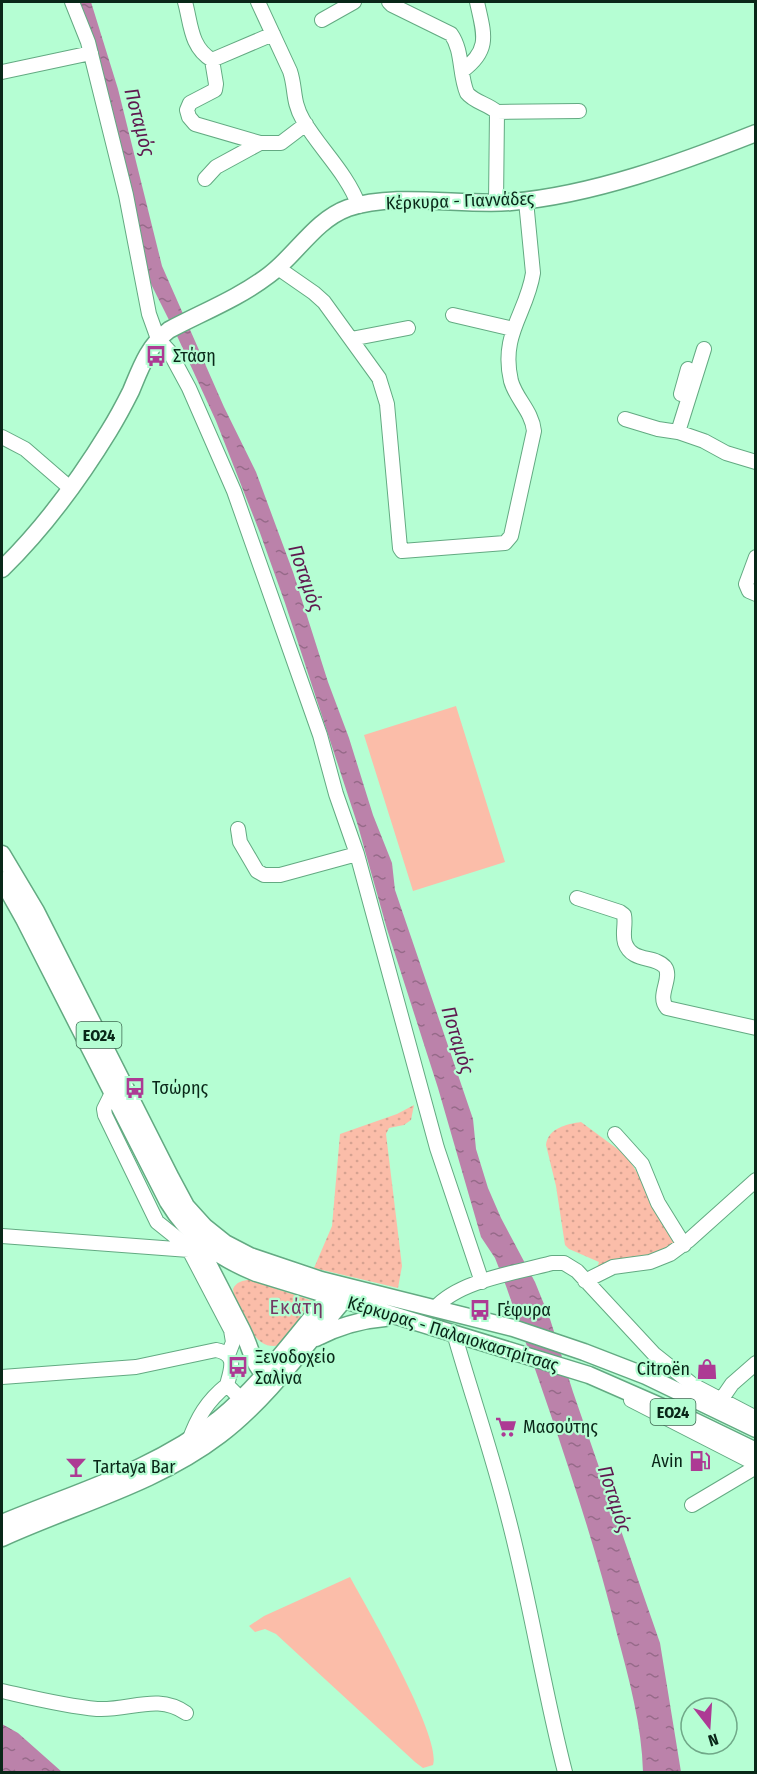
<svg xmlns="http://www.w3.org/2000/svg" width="757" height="1774" viewBox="0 0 757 1774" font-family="'Fira Sans Condensed',sans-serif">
<defs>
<pattern id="grass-dots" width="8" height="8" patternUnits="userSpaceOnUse" patternTransform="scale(1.5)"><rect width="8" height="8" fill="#fbbda9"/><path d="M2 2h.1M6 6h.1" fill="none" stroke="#d6a291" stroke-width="1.8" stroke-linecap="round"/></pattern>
<pattern id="water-ripples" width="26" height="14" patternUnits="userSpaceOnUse" patternTransform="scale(1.5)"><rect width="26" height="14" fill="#bb82aa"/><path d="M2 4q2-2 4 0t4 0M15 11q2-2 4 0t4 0" fill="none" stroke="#966a89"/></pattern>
</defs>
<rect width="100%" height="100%" fill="#b5fed3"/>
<!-- grass -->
<path fill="url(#grass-dots)" d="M414,1105L411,1120L404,1125L389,1128L386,1134L402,1266L398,1288L314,1268L332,1226L340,1134L397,1114Z
M581,1122L627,1156L680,1244L669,1251L597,1268L599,1262L569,1249L565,1245L556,1186L546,1145C548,1128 567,1124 581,1122Z
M250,1280L316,1302L280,1345C253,1353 244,1314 234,1295L233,1289C236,1282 243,1280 250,1280Z"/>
<!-- green -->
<path fill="#fbbda9" d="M456,706L505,862L413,891L364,735Z
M350,1577C367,1608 442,1737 433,1765L423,1768L415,1762L276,1634L265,1629L255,1632L249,1626L264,1616Z"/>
<!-- water -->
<path fill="url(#water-ripples)" d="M77,2H91L118,89L162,266L224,407L256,472L293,572L328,682L349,738L373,815L392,863L395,890L473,1119L476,1149L488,1188L501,1218L535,1282L550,1319L573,1392L660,1643L681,1772H643C642,1726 629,1679 617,1634C588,1516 546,1401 506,1286L495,1258L481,1237L438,1088L387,929L358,826L285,603L260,533L216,421L178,338L149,280Z
M2,1724L18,1733L62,1772H2Z"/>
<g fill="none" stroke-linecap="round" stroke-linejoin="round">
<defs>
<path id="minor" d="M72,2L88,42L126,195L149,314L158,339L169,351L189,388L234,491L320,735L336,794L357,854L437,1148L482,1282
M185,2C191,23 190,47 212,60
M258,2L290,71C296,89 292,101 303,120C320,149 347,173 359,206
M389,2L392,5L451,34C463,51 459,74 467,93C474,102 488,104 497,112L496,203
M322,20L354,2
M462,71C491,50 484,34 477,2
M2,72L91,53
M497,112L579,111
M260,143L195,124L189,117L187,110L190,103L215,90L216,84L212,60L273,34
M205,179L216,167L260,143H281L306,124
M278,268L314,293L324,302L379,378L387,404L400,548L402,551L505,543L511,536L534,431C532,411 516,399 511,381C500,334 527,313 533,273L526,201
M453,315L513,329
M351,339L408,328
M681,394L688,369
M625,419L658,429L678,432L704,441L726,453L756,462
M678,432L704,349
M2,437L25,449L70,488
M756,557L746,584L749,591L756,594
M238,829L240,842L257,871L264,875H280L357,854
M577,898L620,912L624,915C626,924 622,934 625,943C632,963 655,955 665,967C673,978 656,996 667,1008L756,1028
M112,1093L104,1109L105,1115L157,1222L187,1246L231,1330L233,1342L228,1355
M615,1134L642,1164L658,1203L684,1245
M2,1236L189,1250
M585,1281L613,1267L650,1262L670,1254L689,1240L756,1180
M435,1308C460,1280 516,1273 552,1263H564L577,1271L654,1354L693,1385L756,1418
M454,1333C471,1393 492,1453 507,1513C530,1599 543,1687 565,1772
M2,1377L136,1367L216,1350C238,1354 231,1369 227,1385L248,1406
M631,1400L756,1464
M721,1400L732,1384L756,1363
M189,1441C197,1418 207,1401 227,1385
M692,1505L756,1467
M2,1691C33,1698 65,1706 97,1709C130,1711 157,1693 186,1713"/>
<path id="major" d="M2,569C43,529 79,480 109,431C117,418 124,405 131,391C141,367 148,346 169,330C203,312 239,298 269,275C296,255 315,220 348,208C396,192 461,206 511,202C593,195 680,163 756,133
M2,854L36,911L171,1178L186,1206L205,1227L225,1243L250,1256L321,1280L513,1328L584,1352L646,1376L756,1429
M2,880L24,919L168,1202C189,1237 219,1258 256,1273L589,1375L694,1421L756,1451
M197,1242C212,1271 227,1301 242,1330C254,1354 250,1363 272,1382
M316,1338C339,1326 359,1320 385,1318
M2,1523C76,1492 155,1470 219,1419C264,1382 297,1333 335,1290
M2,1538C74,1505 156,1484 220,1435C269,1398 309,1340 349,1294"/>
</defs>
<!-- minor casing -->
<use href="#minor" stroke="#63aa82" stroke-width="16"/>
<!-- major casing -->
<use href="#major" stroke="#63aa82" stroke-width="19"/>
<!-- minor -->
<use href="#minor" stroke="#fff" stroke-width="14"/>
<!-- major -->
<use href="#major" stroke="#fff" stroke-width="16"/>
</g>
<!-- icons -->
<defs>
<symbol id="bus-bare" viewBox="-9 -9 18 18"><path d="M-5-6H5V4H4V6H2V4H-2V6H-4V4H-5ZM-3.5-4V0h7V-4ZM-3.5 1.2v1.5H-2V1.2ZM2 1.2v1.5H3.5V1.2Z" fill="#ad3a94" stroke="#b5fed3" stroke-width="2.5" paint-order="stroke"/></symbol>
<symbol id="shop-bare" viewBox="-9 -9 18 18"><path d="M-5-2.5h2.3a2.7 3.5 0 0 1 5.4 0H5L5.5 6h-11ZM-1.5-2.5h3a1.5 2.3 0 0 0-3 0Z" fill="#ad3a94" stroke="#b5fed3" stroke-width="2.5" paint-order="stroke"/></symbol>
<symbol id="supermarket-bare" viewBox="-9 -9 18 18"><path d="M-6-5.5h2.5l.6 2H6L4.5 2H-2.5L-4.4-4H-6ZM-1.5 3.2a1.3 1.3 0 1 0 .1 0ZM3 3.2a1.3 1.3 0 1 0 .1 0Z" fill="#ad3a94" stroke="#b5fed3" stroke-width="2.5" paint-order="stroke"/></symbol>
<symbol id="fuel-bare" viewBox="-9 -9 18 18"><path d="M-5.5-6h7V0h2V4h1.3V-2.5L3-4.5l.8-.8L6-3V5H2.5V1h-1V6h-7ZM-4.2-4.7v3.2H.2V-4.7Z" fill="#ad3a94" stroke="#b5fed3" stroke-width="2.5" paint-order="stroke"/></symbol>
<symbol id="bar-bare" viewBox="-9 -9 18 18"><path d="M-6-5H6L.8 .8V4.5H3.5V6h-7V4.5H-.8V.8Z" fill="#ad3a94" stroke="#b5fed3" stroke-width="2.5" paint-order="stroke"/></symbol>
</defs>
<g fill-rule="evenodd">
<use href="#bus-bare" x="141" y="341" width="30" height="30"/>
<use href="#bus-bare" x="120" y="1073" width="30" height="30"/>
<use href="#bus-bare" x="465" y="1295" width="30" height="30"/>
<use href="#bus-bare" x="223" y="1352" width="30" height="30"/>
<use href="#shop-bare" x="692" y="1354" width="30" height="30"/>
<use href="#supermarket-bare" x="491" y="1412" width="30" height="30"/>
<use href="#fuel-bare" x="685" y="1446" width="30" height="30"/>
<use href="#bar-bare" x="61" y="1452" width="30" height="30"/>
</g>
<g text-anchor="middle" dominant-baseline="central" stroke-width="4.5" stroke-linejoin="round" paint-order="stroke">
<!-- shield labels -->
<g fill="#b5fed3" stroke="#3d6850" stroke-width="1.5">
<rect x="76.5" y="1022" width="45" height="26" rx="4.5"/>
<rect x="650.5" y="1399" width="45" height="26" rx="4.5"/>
</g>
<g font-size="16" font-weight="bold" fill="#092718">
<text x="99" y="1035">ΕΟ24</text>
<text x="673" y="1412">ΕΟ24</text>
</g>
<!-- street labels -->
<g font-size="18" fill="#092718" stroke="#b5fed3">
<text transform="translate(460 201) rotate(-2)">Κέρκυρα - Γιαννάδες</text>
<text transform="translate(453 1334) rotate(17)">Κέρκυρας - Παλαιοκαστρίτσας</text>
</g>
<!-- poi labels -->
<g font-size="18" fill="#092718" stroke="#b5fed3" text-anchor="start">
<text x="173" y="356">Στάση</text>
<text x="152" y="1088">Τσώρης</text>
<text x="497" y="1310">Γέφυρα</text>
<text x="255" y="1357">Ξενοδοχείο<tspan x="255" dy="21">Σαλίνα</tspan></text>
<text x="690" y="1369" text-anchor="end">Citroën</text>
<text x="523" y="1427">Μασούτης</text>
<text x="683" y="1461" text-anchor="end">Avin</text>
<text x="93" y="1467">Tartaya Bar</text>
</g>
<!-- water labels -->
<g font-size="20" font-style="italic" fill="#5e194f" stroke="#b5fed3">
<text transform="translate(140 122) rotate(75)">Ποταμός</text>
<text transform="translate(306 578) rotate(71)">Ποταμός</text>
<text transform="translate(458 1040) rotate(73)">Ποταμός</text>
<text transform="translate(615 1499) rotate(72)">Ποταμός</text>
</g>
<!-- neighbourhood labels -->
<g font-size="20" letter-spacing="1.5" fill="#733964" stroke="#b5fed3">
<text x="297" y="1307">Εκάτη</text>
</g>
</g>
<!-- border -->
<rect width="757" height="1774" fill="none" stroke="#092718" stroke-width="6"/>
<!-- north arrow -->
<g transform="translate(709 1726) rotate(163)"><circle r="28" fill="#b5fed3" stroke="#70a888" stroke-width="1.5"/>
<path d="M0-4.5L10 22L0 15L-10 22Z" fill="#ad3a94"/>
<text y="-9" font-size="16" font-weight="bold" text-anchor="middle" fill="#092718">N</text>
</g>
</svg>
